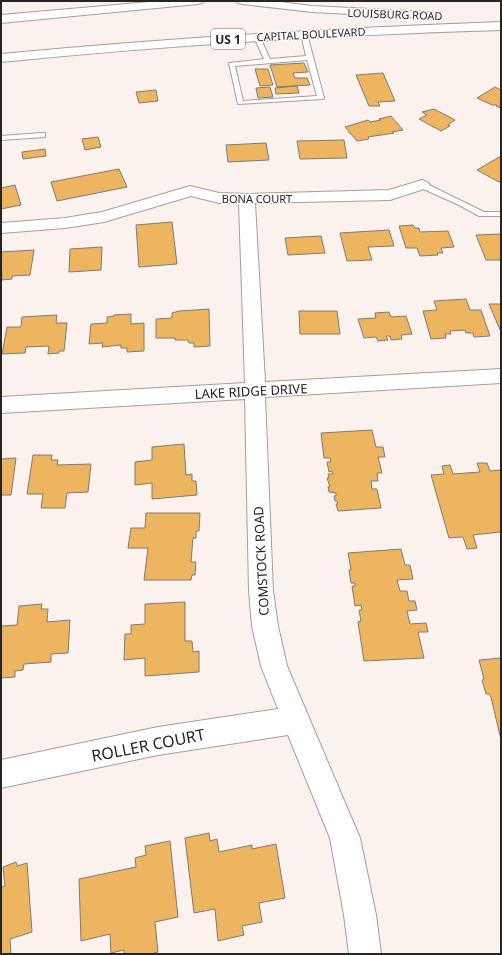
<svg xmlns="http://www.w3.org/2000/svg" width="502" height="955" viewBox="0 0 502 955" font-family="'Noto Sans',sans-serif">
<rect width="100%" height="100%" fill="#fbf2ed"/>
<!-- building -->
<path fill="#edb55f" stroke="#7f7a74" d="M304,63L308,72L293,73L295,78H307L310,85L277,87L270,65Z
M255,69H268L273,85L260,86Z
M383,73L395,101L378,102L380,106H369L356,75Z
M297,86L299,93L276,94L275,88Z
M270,87L273,97L258,98L256,88Z
M495,87L501,90L500,108L496,106L497,105H492L477,98Z
M156,90L158,101L139,103L136,92Z
M434,109L455,120L448,125L450,126L441,131L419,119L427,115L422,112Z
M391,116L403,130L392,132L394,133L368,137L369,139L357,141L345,127L368,120L370,122L381,120L379,119Z
M98,137L101,147L85,150L82,139Z
M344,140L347,158L300,159L297,141Z
M266,143L269,160L228,162L226,145Z
M45,149L46,156L23,159L22,152Z
M501,156V181L499,182L477,170Z
M119,169L127,187L57,201L51,182Z
M15,185L21,205L1,209V188Z
M172,222L177,264L139,267L136,225Z
M413,225L415,228H419L420,232L448,231L454,247L441,248L443,253H437L438,255L420,256L417,248H406L399,226Z
M389,230L394,246L368,247L372,260L347,261L340,233Z
M501,234V260H486L476,235Z
M321,236L325,253L288,255L285,238Z
M102,247L101,270L69,272L70,249Z
M34,250L30,275L12,276V279L2,280L1,252Z
M466,299L470,310H481L490,336L474,337L473,333H466L465,330L450,331L451,334H445L446,338L431,339L423,311L437,310L434,301Z
M489,304H501V332Z
M209,309L210,346L194,347V343H189L188,340H175V338H156V319L172,318V313L179,311Z
M299,311H337L340,334H300Z
M389,312L391,317L406,316L412,334L401,335L402,339L391,340L390,336H386L388,340L378,341L376,337L364,338L358,319L376,318L375,313Z
M131,314V324L144,323V351L127,352V348H121V345L102,347L103,343L89,344L91,324L107,323V317L114,316V315Z
M57,315L56,323H67L64,351H59V353L48,354L49,346L26,347L25,353L2,354L7,327H21L22,317Z
M372,430L376,447H383L385,457H378L382,473H377L378,481H371L372,489H377L381,508L338,511L336,504H338L337,501H335L334,496H336V493L329,492L328,487H330L327,478H329L328,474H333L332,471L329,472L327,462H331L330,458H324L321,433Z
M184,444L186,475L192,474V481H196L197,495L152,499V483L135,485V462L152,460V447Z
M33,455H52L51,460H58L57,465L91,464L88,492L67,493L65,508H41L43,494H27Z
M16,458L11,495H1V459Z
M477,463H487L490,471L501,470V535L500,532L473,535L477,548L467,549L463,537L449,538L431,475L444,474L442,466L450,465L453,474L480,472Z
M146,513H200L199,531H196V538H193L191,562H196L195,575H192L191,580H144L148,548H128L131,528H145Z
M401,549L405,565H410L413,579L397,580L400,591H407L409,601H415L417,610L407,611L410,624L426,623L428,632H418L424,658L364,661L358,622L361,621L359,610H362L361,605L355,606L352,586H355V583H351L349,570H351L348,553Z
M185,602V641H192L193,652L199,651V672L145,676V658L124,660L125,634H131V625L145,624V604Z
M42,604L41,609H48L47,622L70,620L68,653L51,654V662L24,664L23,670L15,671V677L1,678V626L17,625L19,606Z
M501,658V740L491,697L489,694H486L482,680L484,679L479,660Z
M209,833L210,841L217,839L219,852L252,845V849L276,844L285,898L259,903L262,922L242,926L244,935L218,941L215,909L194,913L185,838Z
M170,841L178,917L155,922L158,952L151,954H124V950L111,953L110,934L81,941L79,879L136,867L135,858L146,855L145,846Z
M16,862L17,866L27,863L32,932L10,939L11,954H1V887L5,886L3,867Z"/>
<g fill="none" stroke-linecap="round" stroke-linejoin="round">
<defs>
<path id="lane" d="M304,32L307,34L324,98L323,99L238,104L229,63L264,59L254,37L257,35L260,37L270,59L306,56L301,34ZM307,60L317,96L243,101L235,66Z
M42,133H45V137L1,140V136Z
M419,183H425L484,212H501V216H479L459,205L419,187Z"/>
<path id="street" d="M422,180L427,182L430,185L427,188L390,200L255,203L265,382L501,369V383L265,397L273,591L278,626L287,666L360,838L376,915L381,954H349L344,915L330,838L288,735L158,755L1,788V760L158,727L278,709L261,666L252,626L249,591L245,399L1,413V397L245,383L239,203H219L191,196L104,222L65,228L1,233V223L65,218L102,212L190,186L219,193L247,194L389,190Z"/>
<path id="highway" d="M161,1H204L202,3L198,4L1,23V15Z
M236,1H272L312,6L428,12L432,13L434,15L432,17L428,18L312,12L242,4L238,3Z
M501,22V30C334,35 167,45 1,62V54C167,38 334,28 501,22Z"/>
</defs>
<!-- lane casing -->
<use href="#lane" stroke="#a69e9a" stroke-width="2"/>
<!-- street casing -->
<use href="#street" stroke="#a69e9a" stroke-width="2"/>
<!-- highway casing -->
<use href="#highway" stroke="#a69e9a" stroke-width="2"/>
<!-- lane -->
<use href="#lane" fill="#fff" fill-rule="evenodd"/>
<!-- street -->
<use href="#street" fill="#fff" fill-rule="evenodd"/>
<!-- highway -->
<use href="#highway" fill="#fff" fill-rule="evenodd"/>
</g>
<g text-anchor="middle" dominant-baseline="central" stroke-width="3" stroke-linejoin="round" paint-order="stroke">
<!-- far-street labels -->
<g font-size="11" fill="#272422" stroke="#fff">
<text transform="translate(395 14) rotate(2)">LOUISBURG ROAD</text>
<text transform="translate(311 34) rotate(-3)">CAPITAL BOULEVARD</text>
<text x="257" y="198">BONA COURT</text>
</g>
<!-- shield labels -->
<rect fill="#fff" stroke="#686664" stroke-width="1" x="211" y="29" width="34" height="20" rx="3"/>
<g font-size="12" font-weight="bold" fill="#272422">
<text x="228" y="39">US 1</text>
</g>
<!-- street labels -->
<g font-size="13" fill="#272422" stroke="#fff">
<text transform="translate(251 391) rotate(-3)">LAKE RIDGE DRIVE</text>
<text transform="translate(261 561) rotate(-93)">COMSTOCK ROAD</text>
</g>
<!-- near-street labels -->
<g font-size="16" fill="#272422" stroke="#fff">
<text transform="translate(148 745) rotate(-11)">ROLLER COURT</text>
</g>
</g>
<!-- border -->
<rect width="502" height="955" fill="none" stroke="#272422" stroke-width="4"/>
</svg>
